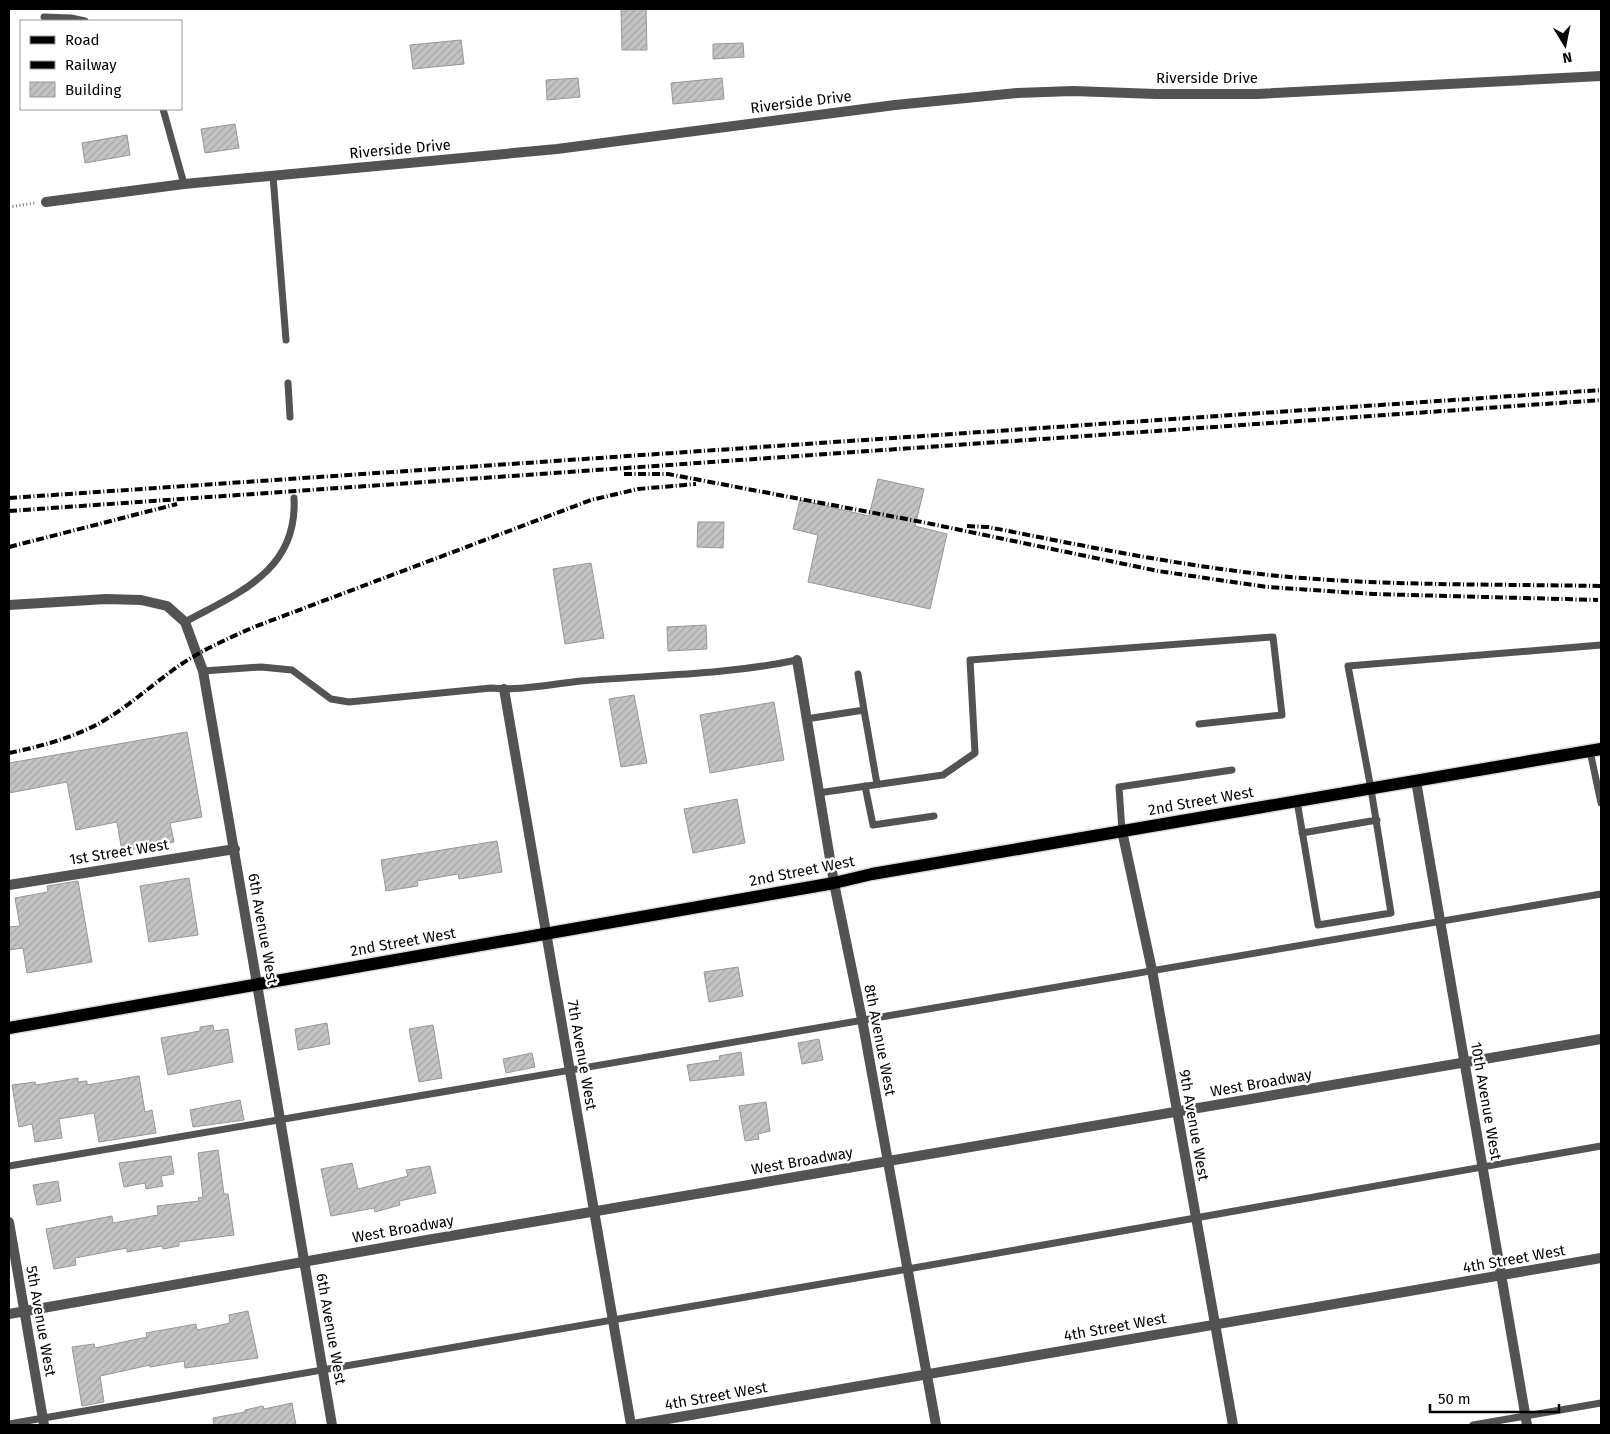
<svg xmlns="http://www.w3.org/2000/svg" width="1610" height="1434" viewBox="0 0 1610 1434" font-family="'Fira Sans',sans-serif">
<defs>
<pattern id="building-hatch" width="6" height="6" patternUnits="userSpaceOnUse" patternTransform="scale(1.25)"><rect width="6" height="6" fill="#c3c3c3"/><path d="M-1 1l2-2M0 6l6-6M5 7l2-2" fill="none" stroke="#a6a6a6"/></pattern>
</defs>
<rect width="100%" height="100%" fill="#fff"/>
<!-- building -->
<path fill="url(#building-hatch)" stroke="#979797" d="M621,9H646L647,50H622Z
M461,40L464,64L413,69L410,45Z
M743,43L744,57L713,59V44Z
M578,78L580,97L547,100L546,80Z
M722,78L724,99L673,104L671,83Z
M235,124L239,148L205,153L201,129Z
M127,135L130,155L85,163L82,143Z
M878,479L924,489L915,526L947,534L930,609L808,582L818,535L793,529L800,500L869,516Z
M698,522H724L723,548L697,547Z
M591,563L604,638L565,644L553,569Z
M706,625L707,649L668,651L667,627Z
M634,695L647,763L621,767L609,699Z
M774,702L784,760L710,773L700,715Z
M187,732L202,817L170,823L174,842L122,851L117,822L76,830L67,782L9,793V763Z
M737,799L745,843L693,853L684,809Z
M497,841L502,872L459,879L458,874L417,881L418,886L386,891L381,860Z
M189,878L198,935L149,942L140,886Z
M78,881L92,962L27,973L23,948L9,950V927L20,926L15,898L48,892L47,886Z
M738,967L743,996L709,1002L704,972Z
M327,1023L330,1044L298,1050L295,1029Z
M213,1025L214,1031L228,1029L233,1062L168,1075L161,1038L200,1031V1027Z
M433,1025L442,1078L419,1082L409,1029Z
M819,1039L823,1060L802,1064L798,1043Z
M741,1052L744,1075L690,1081L687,1065L720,1060L719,1056Z
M532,1053L535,1067L506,1073L503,1059Z
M139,1076L145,1112L152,1110L156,1133L99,1142L94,1113L59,1119L62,1138L35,1142L32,1124L19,1127L12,1085L35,1082L36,1085L78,1078V1082L87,1081V1085Z
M240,1100L244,1120L193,1127L190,1110Z
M766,1102L770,1131L758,1134L759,1139L745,1141L739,1106Z
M218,1150L224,1194H228L234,1235L179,1242V1246L163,1249L162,1246L127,1252V1248L75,1258L76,1265L54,1269L46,1229L112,1216L113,1223L158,1215L157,1206L199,1201L198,1198L203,1197L198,1153Z
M171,1156L174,1174L161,1176L163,1186L146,1189L145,1183L124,1187L119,1163Z
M352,1163L358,1189L408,1176L406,1170L430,1166L436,1193L399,1201L400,1205L375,1212L374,1208L331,1216L321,1169Z
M58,1181L61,1201L37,1205L33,1185Z
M248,1311L258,1358L185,1368L184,1361L150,1367V1365L100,1376L104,1402L82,1406L72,1347L94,1344L95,1348L147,1337L146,1333L196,1324L197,1330L230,1323L229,1315Z
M292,1403L296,1425H214L213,1418L245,1412V1410L263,1406L264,1409Z"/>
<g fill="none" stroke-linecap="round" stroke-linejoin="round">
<defs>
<path id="primary" d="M9,1028L834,883L872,874L1601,749"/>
</defs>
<!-- primary casing -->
<use href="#primary" stroke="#dbdbdb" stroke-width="15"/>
<!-- path -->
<path stroke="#757575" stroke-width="3" stroke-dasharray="1 2.5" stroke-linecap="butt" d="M9,207L35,203"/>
<!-- service -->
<path stroke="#535353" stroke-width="7" d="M44,17L71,18L85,21
M163,109L184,184
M273,176L286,340
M288,383L290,417
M185,622C238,593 298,571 294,498
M203,671L261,667L292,670L331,699L349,702L491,688C520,691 552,684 581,681C654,675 725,675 797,660
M858,674L864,710
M806,719L864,710L877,784
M1590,751L1601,803
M865,786L873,825L934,816
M818,793L943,775L975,753L970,660L1273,637L1282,715L1199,724
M1297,801L1318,925L1391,913L1371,789L1348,666L1601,645
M1122,831L1119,787L1232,770
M1302,833L1377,820
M9,1166L1601,894
M9,1424L908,1269L1601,1146
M1473,1425L1601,1403"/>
<!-- minor -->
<path stroke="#535353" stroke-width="10" d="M46,202L184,184L557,149L895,105L1017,93L1073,91L1156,94H1257L1601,76
M9,605L106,599L141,600L167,606L185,622L203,671L257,984
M797,660L834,883L862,1019L936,1425
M504,689L631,1425
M1416,781L1527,1425
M9,885L235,849
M9,1222L44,1425
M9,1314L427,1240L1601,1039
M633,1425L1601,1258"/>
<!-- tertiary -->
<path stroke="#535353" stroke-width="10" d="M1122,831L1152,970L1233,1425
M257,984L332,1425"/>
<!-- primary -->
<use href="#primary" stroke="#000" stroke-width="12"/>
<!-- rail -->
<path stroke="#000" stroke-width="4" stroke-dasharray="8 2.5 1 2.5" stroke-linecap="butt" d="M624,474H668L922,522L1158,571L1267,587L1373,594L1598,600
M9,498L1601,390
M9,511L1601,400
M967,526L988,527C1084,546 1181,566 1279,576C1385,586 1493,584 1600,586
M9,547L177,504
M9,753C38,747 69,739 96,725C124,710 147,689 173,670C197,652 227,639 254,627L591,500L638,489L696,484"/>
</g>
<g text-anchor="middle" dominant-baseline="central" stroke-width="4.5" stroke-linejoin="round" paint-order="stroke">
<!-- street labels -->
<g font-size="15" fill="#000" stroke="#fff">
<text x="1207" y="78">Riverside Drive</text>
<text transform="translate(801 102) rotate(-7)">Riverside Drive</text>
<text transform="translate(400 149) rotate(-5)">Riverside Drive</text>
<text transform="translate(1201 801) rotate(-10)">2nd Street West</text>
<text transform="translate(119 852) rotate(-9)">1st Street West</text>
<text transform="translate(802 871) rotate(-11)">2nd Street West</text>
<text transform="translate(263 929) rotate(80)">6th Avenue West</text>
<text transform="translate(403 942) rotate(-10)">2nd Street West</text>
<text transform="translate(880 1040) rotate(79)">8th Avenue West</text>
<text transform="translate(582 1055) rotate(80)">7th Avenue West</text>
<text transform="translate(1261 1083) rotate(-10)">West Broadway</text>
<text transform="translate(1486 1101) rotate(80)">10th Avenue West</text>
<text transform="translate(1194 1125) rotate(80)">9th Avenue West</text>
<text transform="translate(802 1161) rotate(-10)">West Broadway</text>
<text transform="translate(403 1229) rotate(-10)">West Broadway</text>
<text transform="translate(1514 1259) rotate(-10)">4th Street West</text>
<text transform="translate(41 1321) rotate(80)">5th Avenue West</text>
<text transform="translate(1115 1327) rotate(-10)">4th Street West</text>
<text transform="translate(331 1329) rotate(80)">6th Avenue West</text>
<text transform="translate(716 1396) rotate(-10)">4th Street West</text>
</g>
</g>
<!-- border -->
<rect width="1610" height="1434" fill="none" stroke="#000000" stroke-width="20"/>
<!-- legend -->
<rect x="20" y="20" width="162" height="90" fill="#ffffff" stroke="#999999"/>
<rect x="30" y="36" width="25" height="8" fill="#000000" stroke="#999999"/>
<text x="65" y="45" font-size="15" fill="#000000">Road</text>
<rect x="30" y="61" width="25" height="8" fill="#000000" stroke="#999999"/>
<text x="65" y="70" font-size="15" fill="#000000">Railway</text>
<rect x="30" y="82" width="25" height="15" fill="url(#building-hatch)" stroke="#999999"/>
<text x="65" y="95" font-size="15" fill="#000000">Building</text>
<!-- north arrow -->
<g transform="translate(1565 45) rotate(170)" stroke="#ffffff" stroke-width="4" paint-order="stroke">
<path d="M0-4L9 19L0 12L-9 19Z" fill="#000000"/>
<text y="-8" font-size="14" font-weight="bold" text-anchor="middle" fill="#000000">N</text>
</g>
<!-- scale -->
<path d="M1430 1404v8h129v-8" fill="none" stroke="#000000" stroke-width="2.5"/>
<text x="1438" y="1404" font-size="15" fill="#000000" stroke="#ffffff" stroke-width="4" paint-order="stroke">50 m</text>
</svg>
